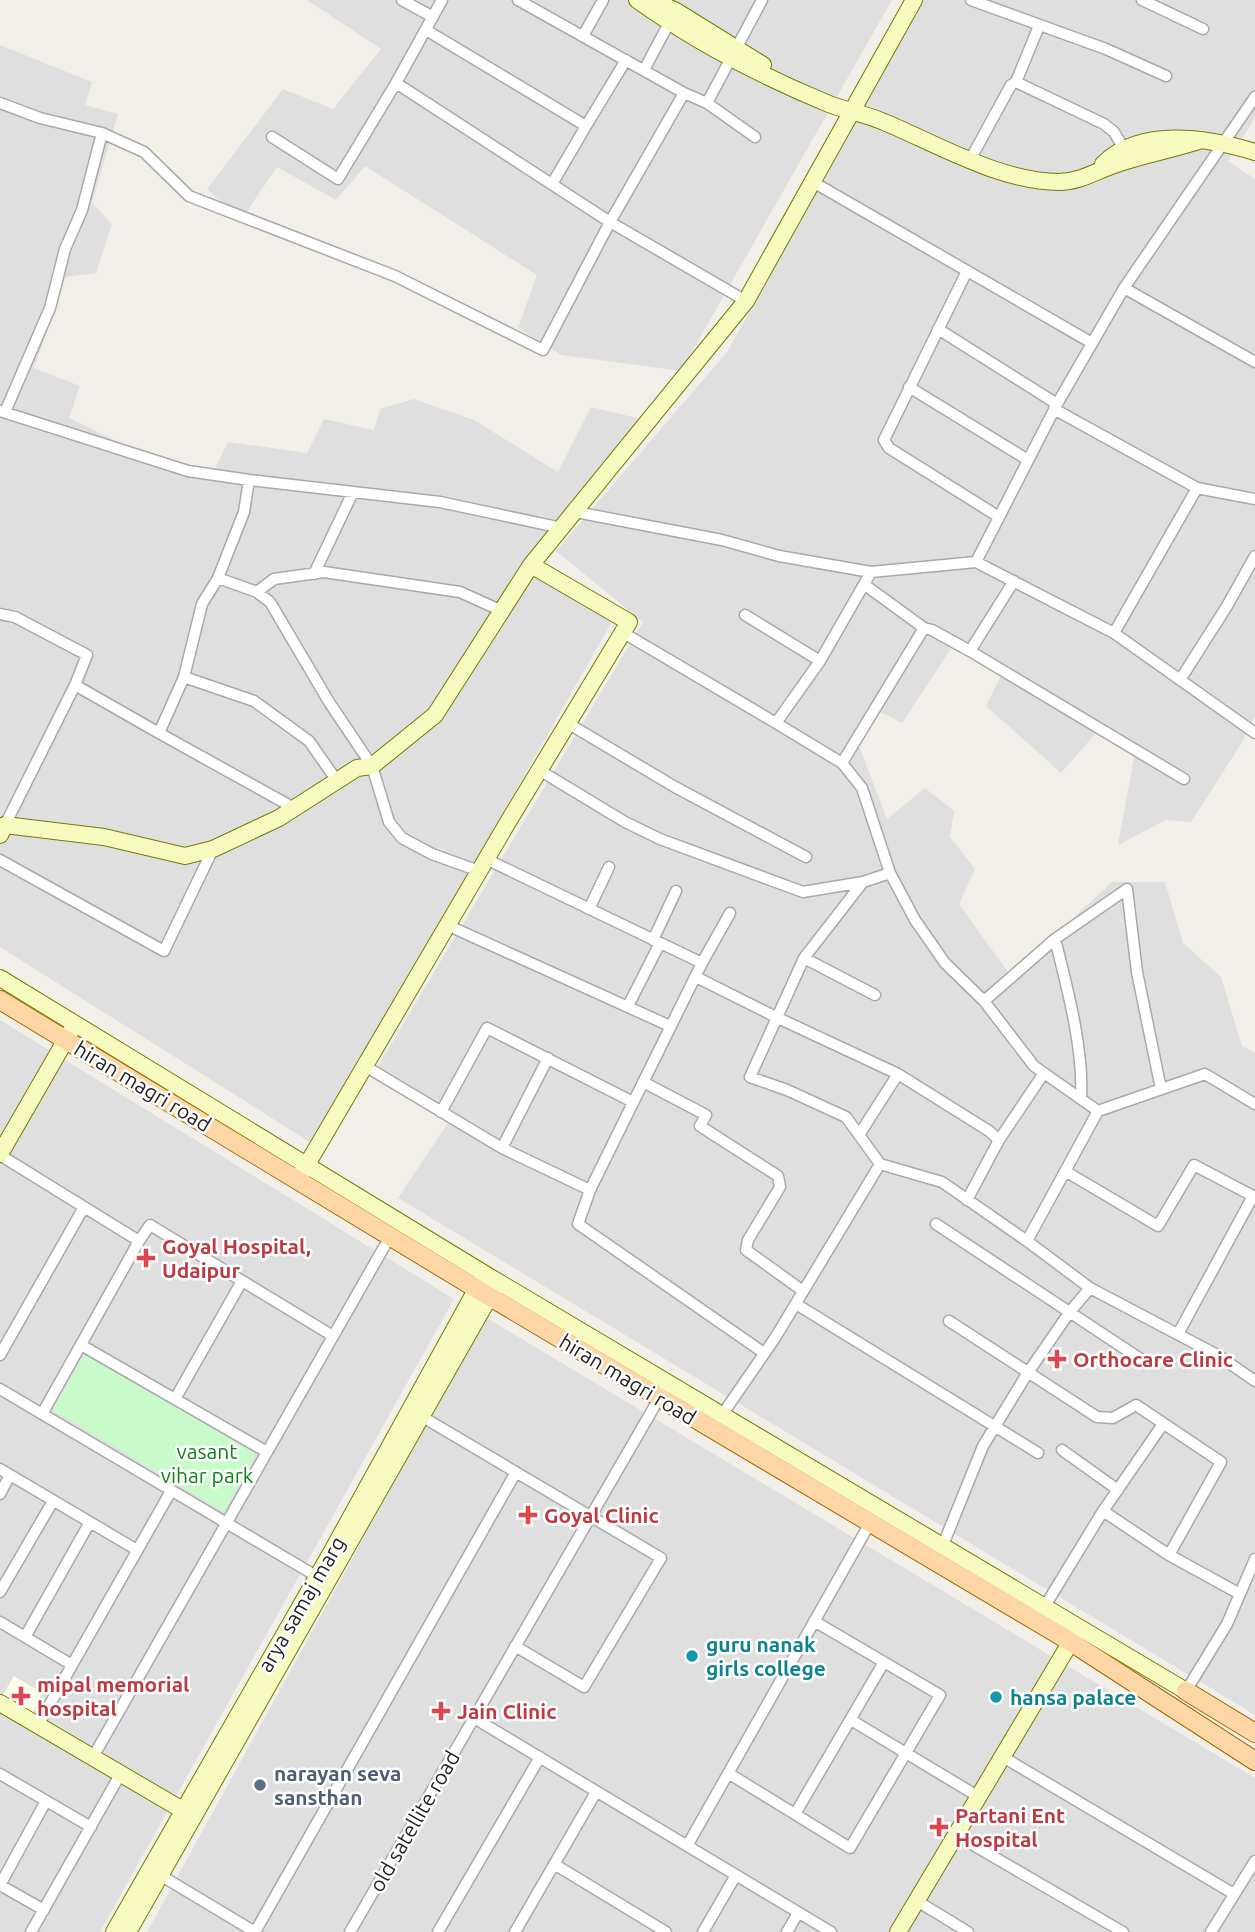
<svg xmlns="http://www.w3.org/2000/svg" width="1255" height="1932" viewBox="0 0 1255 1932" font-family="Ubuntu,sans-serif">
<rect width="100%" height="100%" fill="#f2efe9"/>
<!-- residential -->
<path fill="#e0dfdf" d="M307,0H892L681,371L561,355L518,328L537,275L365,166L336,200L277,167L241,220L207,189L283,89L333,109L381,49Z
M921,0H1255V118L1228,161L1255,179V716L1241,744L1191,822L1166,820L1118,845L1135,752L1102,726L1061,773L986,706L1001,675L952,647L902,723L879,711L859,746L887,819L925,788L954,811L950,837L975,869L959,904L1011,976L1112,882H1165L1183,943L1221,977L1242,1046L1255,1053V1715L398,1198L450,1120L371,1078L643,622L556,551L727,352L839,154Z
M0,45L92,82L85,105L118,114L92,203L112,224L96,273L66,277L34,368L80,386L69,418L122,444L213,473L228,442L307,453L324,419L374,430L380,409L414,399L474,420L558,472L591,407L641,419L529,565L616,615L313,1144L0,947Z
M0,1020L454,1299L100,1932H0Z
M485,1317L1255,1778V1932H147Z"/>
<!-- education -->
<path fill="#ffffe5" d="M14,1676L42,1693L31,1717L1,1698Z"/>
<!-- park -->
<path fill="#c8facc" d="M85,1354L256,1454L224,1512L52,1410Z"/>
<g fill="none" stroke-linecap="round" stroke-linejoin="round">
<defs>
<path id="street" d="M402,0L433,17
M518,0L684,93
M971,0L1106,49L1166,76
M1142,0L1203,29
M426,30L586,126L626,60
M583,36L603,0
M737,47L762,0
M644,70L669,23
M1016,82L1104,124L1114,132L1124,149
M396,83L442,0
M0,103L40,118L102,133L144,152L189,196L395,276L543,350L610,222L746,301
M707,103L755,137
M272,137L338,179L396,83L610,222L684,93L707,103L731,58
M970,160L1011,85L1016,82L1039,26
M813,182L1092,343
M552,184L586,126
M967,271L884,440L889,448L999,517
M1124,288L1255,362
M938,329L1057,404
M909,387L1028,460
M1054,409L1197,488L1255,499
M0,411L188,471L249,480L440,502L562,528
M5,412L50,308L65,249L82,210L102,133
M576,512L722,540L779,556L871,572
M976,562L1057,404L1124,288L1255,97
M314,574L353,492
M218,578L244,512L249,480
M865,585L924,628L932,630L970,651L1184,779
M257,592L274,579L324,572L460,592L502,611
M0,614L15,617L87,655L75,685L5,825
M745,615L820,661
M622,632L776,723L820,661L871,572L976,562L1114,633L1255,733
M1114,633L1197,488
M970,651L1014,581
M184,677L254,701L309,741L337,781
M1180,680L1227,606L1255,556
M75,685L159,733
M776,723L842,763L862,788L890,873
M569,724L675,787L806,857
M842,763L924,628
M539,770L625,822L660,839L803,892L863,882L890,873L915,920L945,963L984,1001L1034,1066L1098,1111L1027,1241L1090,1288L1069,1313L1027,1374L983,1446L943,1545
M294,808L159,733L184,677L202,604L218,578L257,592L270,602L329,702L372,766L389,822L402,838L432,854L479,871
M486,859L702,963L590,1190L578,1224L764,1353
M0,860L164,951L213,849
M589,909L609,867
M447,925L670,1026
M1055,939C1067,987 1084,1050 1081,1099
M653,940L676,891
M804,958L875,995
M702,963L730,913
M696,977L778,1018L898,1074L989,1131L999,1140
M984,1001L1055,939L1127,889L1137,972L1161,1089
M628,1006L660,943
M365,1066L502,1148L590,1190
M643,1082L706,1115L700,1126L778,1176L780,1187L748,1240L746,1250L803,1291
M1098,1111L1205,1074L1255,1104
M441,1112L487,1028L633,1102
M859,1135L898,1074
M502,1148L548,1058
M0,1155L139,1241L42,1414
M880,1164L942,1182L1027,1241
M1065,1171L1158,1226L1194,1165L1253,1196
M967,1200L999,1140L1044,1073
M936,1224L1145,1362
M139,1241L150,1225L333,1336
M1090,1288L1219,1356L1255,1381
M796,1304L1038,1453
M949,1321L1097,1417L1113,1418L1136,1405L1221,1462L1169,1555
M1178,1334L1253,1196L1255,1197
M81,1345L267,1452
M0,1355L84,1207
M0,1389L323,1580
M175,1399L242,1281
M722,1415L775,1338L880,1164L846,1117L787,1090L750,1077L804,958L863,882
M421,1416L661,1558L584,1687L515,1646
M1062,1450L1118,1490
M0,1469L137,1550
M0,1494L10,1475
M1103,1511L1169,1555L1240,1594
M0,1592L53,1501
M1045,1606L1103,1511L1163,1424
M0,1622L72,1665
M25,1637L90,1522
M1186,1691L1227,1624L1255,1559
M474,1718L831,1932
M851,1720L979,1797
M38,1725L171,1491
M93,1757L392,1233
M1003,1757L1234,1894
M728,1773L850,1848L940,1695L814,1621
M0,1774L91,1827
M795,1814L884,1662
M956,1835L1123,1932
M687,1846L870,1523
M554,1864L666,1932
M160,1875L255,1932
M0,1885L46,1801
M0,1885L44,1910
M917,1901L968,1932
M31,1932L121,1773
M255,1932L516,1472
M350,1932L668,1383
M438,1932L540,1757
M515,1932L596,1792
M703,1932L736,1875
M787,1932L798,1913
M1211,1932L1255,1861"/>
<path id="secondary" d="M637,0C696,42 761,76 829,104C847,111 866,114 884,122C937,144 1001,182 1059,182C1081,182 1099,169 1120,163C1147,154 1175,149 1202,140
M652,0L676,11L763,65
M1103,164C1142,126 1208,138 1255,152
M0,835L5,825L104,837L185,856L213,849L279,818L357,768L372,766L435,715L531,565L746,301L914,0
M0,978L485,1274L1186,1691
M0,1154L72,1029
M302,1173L508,822L629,622L531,565
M0,1703L191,1815
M114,1932L332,1551L482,1279
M128,1932L495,1287
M898,1932L1076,1633"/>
<path id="primary" d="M0,1000L477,1289L1071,1642L1255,1761
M1186,1691L1255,1733"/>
</defs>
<!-- street casing -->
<use href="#street" stroke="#a9a9a9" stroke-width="13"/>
<!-- secondary casing -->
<use href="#secondary" stroke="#707d05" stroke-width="18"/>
<!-- primary casing -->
<use href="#primary" stroke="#a06b00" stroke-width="20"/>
<!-- street -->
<use href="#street" stroke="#fff" stroke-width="10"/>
<!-- secondary -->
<use href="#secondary" stroke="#f7fabf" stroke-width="16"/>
<!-- primary -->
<use href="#primary" stroke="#fcd6a4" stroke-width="18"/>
</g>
<!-- markers -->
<g fill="#e0444e" stroke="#fff" stroke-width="2.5">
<path d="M142.5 1247.5h7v7h7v7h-7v7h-7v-7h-7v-7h7z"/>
<path d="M1053.5 1348.5h7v7h7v7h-7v7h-7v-7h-7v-7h7z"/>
<path d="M524.5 1504.5h7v7h7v7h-7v7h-7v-7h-7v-7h7z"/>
<path d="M17.5 1685.5h7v7h7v7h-7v7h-7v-7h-7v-7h7z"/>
<path d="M437.5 1700.5h7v7h7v7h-7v7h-7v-7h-7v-7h7z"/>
<path d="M935.5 1816.5h7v7h7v7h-7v7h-7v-7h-7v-7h7z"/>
</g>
<g fill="#0f9aa8" stroke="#fff" stroke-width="2.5">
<circle cx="692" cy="1656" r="7"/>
<circle cx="996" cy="1697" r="7"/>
</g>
<circle fill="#5c6f8a" stroke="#fff" stroke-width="2.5" cx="260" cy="1785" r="7"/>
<g text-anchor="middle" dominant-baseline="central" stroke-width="5" stroke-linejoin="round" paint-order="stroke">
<!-- street labels -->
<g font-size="21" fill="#222" stroke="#fff">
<text transform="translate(143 1086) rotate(31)">hiran magri road</text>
<text transform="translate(628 1379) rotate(31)">hiran magri road</text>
<text transform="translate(301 1604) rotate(-60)">arya samaj marg</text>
<text transform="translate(414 1821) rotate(-60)">old satellite road</text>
</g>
<!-- health labels -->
<g font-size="21" font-weight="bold" fill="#be3a42" stroke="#fff" text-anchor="start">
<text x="162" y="1246">Goyal Hospital,<tspan x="162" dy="24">Udaipur</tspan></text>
<text x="1073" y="1359">Orthocare Clinic</text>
<text x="544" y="1515">Goyal Clinic</text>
<text x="37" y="1684">mipal memorial<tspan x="37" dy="24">hospital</tspan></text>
<text x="457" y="1711">Jain Clinic</text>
<text x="955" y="1815">Partani Ent<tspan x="955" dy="24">Hospital</tspan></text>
</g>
<!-- park labels -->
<g font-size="21" fill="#0c8416" stroke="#fff">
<text x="207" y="1451">vasant<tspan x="207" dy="24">vihar park</tspan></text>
</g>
<!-- culture labels -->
<g font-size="21" font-weight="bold" fill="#0d838f" stroke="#fff" text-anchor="start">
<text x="706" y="1644">guru nanak<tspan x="706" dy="24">girls college</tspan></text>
<text x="1010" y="1697">hansa palace</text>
</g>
<!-- service labels -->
<g font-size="21" font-weight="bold" fill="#4e5e75" stroke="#fff" text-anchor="start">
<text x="274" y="1773">narayan seva<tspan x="274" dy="24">sansthan</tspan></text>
</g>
</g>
</svg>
